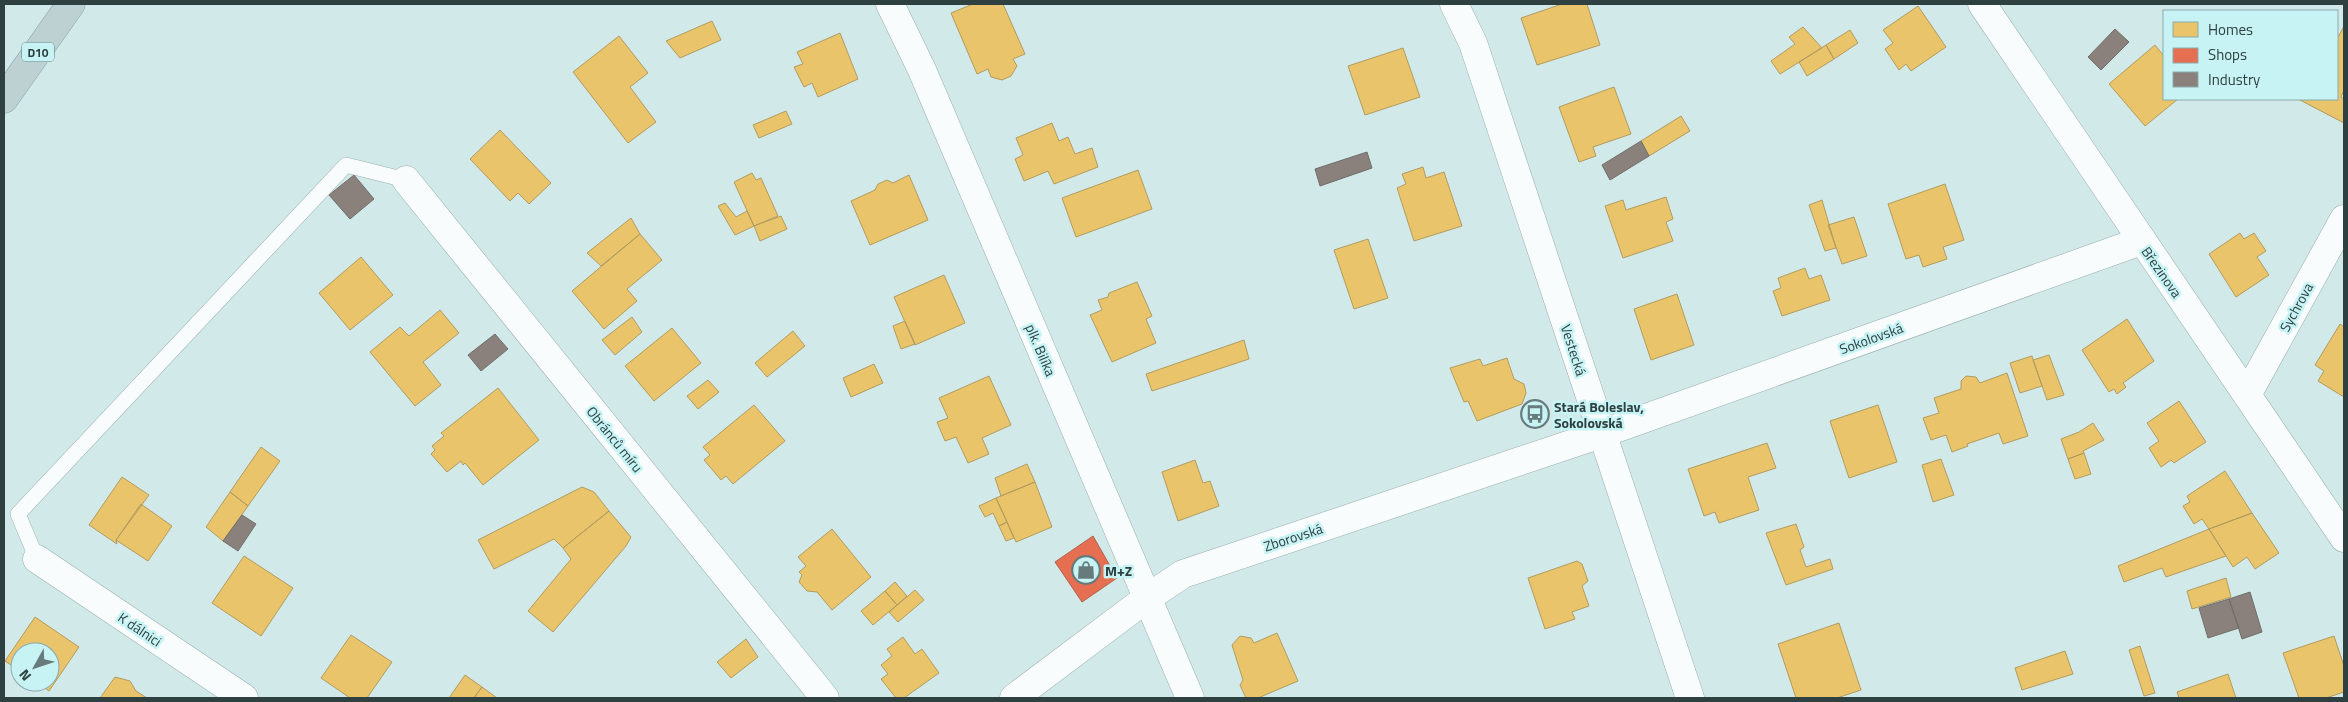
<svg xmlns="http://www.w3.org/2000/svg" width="2348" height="702" viewBox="0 0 2348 702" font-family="'Titillium Web',sans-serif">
<rect width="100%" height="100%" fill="#d2e9ea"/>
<!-- homes -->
<path fill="#e9c46a" stroke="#b19c5e" d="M973,4H1003L1025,54L1013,59L1017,66L1011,76L1002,80L991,77L988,69L977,74L951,13Z
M1562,4H1587L1600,45L1537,65L1521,18Z
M1918,6L1946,47L1911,71L1906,64L1899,70L1885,49L1893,43L1883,30Z
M712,21L721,40L680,58L666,41Z
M2344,26V90L2341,97L2344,99V123L2298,99H2337V39Z
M1803,27L1822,48L1780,74L1771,61L1795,44L1789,37Z
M1850,30L1858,43L1834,59L1826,45Z
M840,33L858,79L818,97L812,83L804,87L794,67L803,64L797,52Z
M619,36L648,73L630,87L656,122L628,143L573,72Z
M1826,45L1834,59L1807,76L1799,62Z
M2155,45L2164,56V99H2178L2145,126L2109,84Z
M1403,48L1420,97L1365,115L1348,66Z
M1614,87L1631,134L1593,147L1596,156L1579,162L1559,107Z
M786,111L792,124L759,138L753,125Z
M1681,116L1690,131L1649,156L1641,141Z
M1052,123L1059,141L1068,137L1075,154L1092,148L1098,167L1054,184L1048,171L1024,181L1015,159L1023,155L1016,138Z
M500,130L551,183L529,204L518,193L510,201L470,159Z
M1423,167L1426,178L1444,172L1462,226L1414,241L1397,188L1406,184L1402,174Z
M1138,170L1152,209L1076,237L1062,198Z
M752,173L756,180L761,178L778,216L754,226L734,182Z
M909,175L928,220L870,245L851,201L875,190L878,184L887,180L893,183Z
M1945,184L1964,240L1943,247L1947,259L1923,267L1919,255L1906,259L1888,204Z
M1666,197L1673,219L1666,222L1673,241L1623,258L1605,206L1623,200L1626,210Z
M1822,200L1836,248L1825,251L1809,205Z
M725,203L736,217L747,211L754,226L735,235L718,206Z
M781,216L787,229L760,241L754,226Z
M1854,217L1867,256L1842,264L1828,225Z
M631,218L640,234L601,266L587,253Z
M2240,233L2244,239L2254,233L2266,251L2257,257L2269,275L2236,297L2209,254Z
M640,234L662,260L627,289L637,301L604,329L572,291Z
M1368,239L1388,298L1354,309L1334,250Z
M361,257L393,295L350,330L319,293Z
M1805,268L1809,279L1821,275L1830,300L1782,316L1773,291L1781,288L1778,278Z
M944,275L965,323L915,345L894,297Z
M1137,282L1152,316L1146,319L1156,343L1112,362L1090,315L1102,310L1098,300L1108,297L1109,293Z
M1677,294L1694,345L1651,360L1634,309Z
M440,310L459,333L423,362L441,385L415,406L370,352L400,327L409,336Z
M632,317L642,332L615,355L602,340Z
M2127,319L2154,361L2123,383L2126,387L2117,394L2114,389L2109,392L2082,350Z
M905,321L915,344L901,349L893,326Z
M2340,324L2344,327V397L2318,381L2324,371L2315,365Z
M672,328L701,363L654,401L625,366Z
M793,331L805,346L767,377L755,363Z
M1244,340L1249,359L1152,391L1146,374Z
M2049,355L2064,395L2047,400L2033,360Z
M2032,356L2042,386L2020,393L2010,363Z
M1507,358L1514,379L1524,384L1526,393L1522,404L1477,421L1468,401L1464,402L1450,368L1480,359L1483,366Z
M874,364L883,383L851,397L843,378Z
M2007,373L2028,436L2003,444L1999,433L1967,444L1968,446L1952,452L1946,435L1931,440L1923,418L1939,413L1934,398L1961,389V381L1966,376L1976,377L1980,383Z
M989,376L1011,425L982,438L989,454L968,463L956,437L945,441L937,422L948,418L939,398Z
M708,380L719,392L698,409L687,396Z
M498,388L539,440L483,485L465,463L463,465L461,461L447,472L431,454L435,450L432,446L444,436L441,433Z
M2179,401L2206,442L2174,463L2171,460L2161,467L2149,448L2159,441L2147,423Z
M754,405L785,441L733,484L726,476L721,480L704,460L710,455L703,447Z
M1878,405L1897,462L1849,478L1830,421Z
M2093,423L2104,440L2083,451L2084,453L2068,459L2061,439L2079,432Z
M1767,443L1776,468L1748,477L1759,510L1719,523L1715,512L1704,516L1688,469Z
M261,447L280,461L248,506L230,492Z
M2084,453L2091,474L2075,479L2068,459Z
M1941,459L1954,495L1933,502L1922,465Z
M1195,460L1203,483L1210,481L1219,506L1178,521L1162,472Z
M1027,464L1035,482L1001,496L995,478Z
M2225,471L2252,513L2209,529L2202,519L2194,524L2183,506L2190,502L2187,496Z
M122,477L149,495L116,540L117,544L89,525Z
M1035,482L1052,527L1016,542L996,498Z
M582,487L594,492L609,511L563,548L554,539L494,569L478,540Z
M230,492L248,506L223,541L206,527Z
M996,498L1007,522L999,526L993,513L985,517L979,506Z
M141,504L172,526L148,561L116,540Z
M609,511L631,537L626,546L553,632L528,611L571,559L563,548Z
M2252,513L2279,553L2255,569L2247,557L2233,567L2209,529Z
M1007,522L1014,538L1006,541L999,526Z
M1796,524L1804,547L1800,550L1806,567L1830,559L1833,569L1786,585L1766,533Z
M832,529L871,577L832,610L817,592L807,591L799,582L802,575L799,572L806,566L798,557Z
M2209,529L2226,556L2166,577L2162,568L2124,582L2118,566Z
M244,556L293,588L261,636L212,603Z
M1577,561L1582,564L1588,581L1582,586L1589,606L1572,612L1575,619L1545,629L1528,578Z
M2226,578L2231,597L2192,609L2187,591Z
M895,582L907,596L897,605L885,591Z
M915,590L924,600L898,622L889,612Z
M885,591L897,605L873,625L861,611Z
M35,617L79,647L49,691L36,682H50V652H20V671L5,661Z
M1839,623L1861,690L1837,698H1796L1778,644Z
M1277,633L1298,681L1258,698H1246L1240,685L1243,680L1232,645L1240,636L1251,638L1254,643Z
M351,635L392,662L367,698H350L321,678Z
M2334,636L2344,666V692L2326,698H2299L2283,653Z
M903,637L915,654L922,649L939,673L904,698H896L881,679L888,674L881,665L892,656L887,649Z
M746,639L758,657L731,678L717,662Z
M2140,646L2155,693L2144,696L2129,650Z
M2065,651L2073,674L2022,690L2015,668Z
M2228,674L2236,698H2179L2177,692Z
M465,675L482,687L474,698H449Z
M115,677L130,681L136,691L147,698H100Z
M482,687L497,698H474Z"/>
<!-- shops -->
<path fill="#e76f51" stroke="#b0614c" d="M1093,536L1117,578L1082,602L1055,562Z"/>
<!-- industry -->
<path fill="#8a817c" stroke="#6f6e6a" d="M2115,29L2129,42L2101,70L2088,57Z
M1641,141L1649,156L1610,180L1602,165Z
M1367,152L1372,168L1320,186L1315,169Z
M354,175L374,199L350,219L329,195Z
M495,334L508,349L481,371L468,355Z
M242,515L256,524L238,551L223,541Z
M2250,592L2262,632L2242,639L2229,599Z
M2229,599L2239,628L2208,638L2199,608Z"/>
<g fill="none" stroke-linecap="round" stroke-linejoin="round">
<defs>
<path id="lane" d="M37,559L18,514L346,165L406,180"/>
<path id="street" d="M890,4L922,70L1190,698
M1982,4L2344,538
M406,180L825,698
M2247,395L2344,219
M37,559L244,698
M1014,698L1147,598L1183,574L1601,434L2141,241"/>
<path id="secondary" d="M1454,4L1473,43L1690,698"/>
<path id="highway" d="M4,99L71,4"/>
</defs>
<!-- lane casing -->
<use href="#lane" stroke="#9aadae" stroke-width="16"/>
<!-- street casing -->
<use href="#street" stroke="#9aadae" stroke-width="29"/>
<!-- secondary casing -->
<use href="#secondary" stroke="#9aadae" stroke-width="29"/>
<!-- highway casing -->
<use href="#highway" stroke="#87a3a4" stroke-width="29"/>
<!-- lane -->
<use href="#lane" stroke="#f8fcfc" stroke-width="15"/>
<!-- street -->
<use href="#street" stroke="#f8fcfc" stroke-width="28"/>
<!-- secondary -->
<use href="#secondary" stroke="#f8fcfc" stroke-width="28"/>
<!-- highway -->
<use href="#highway" stroke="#bed1d2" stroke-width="28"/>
</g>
<!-- icons -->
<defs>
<symbol id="bus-ring" viewBox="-11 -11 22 22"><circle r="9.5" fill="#c7f3f5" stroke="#687b7c" stroke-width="1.5"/><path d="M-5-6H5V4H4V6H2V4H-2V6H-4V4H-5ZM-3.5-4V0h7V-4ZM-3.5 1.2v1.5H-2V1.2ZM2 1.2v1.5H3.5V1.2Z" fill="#687b7c"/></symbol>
<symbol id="shop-ring" viewBox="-11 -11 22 22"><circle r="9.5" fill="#c7f3f5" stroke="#687b7c" stroke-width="1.5"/><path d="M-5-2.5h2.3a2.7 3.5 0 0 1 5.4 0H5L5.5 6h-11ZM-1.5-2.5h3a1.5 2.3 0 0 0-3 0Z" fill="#687b7c"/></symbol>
</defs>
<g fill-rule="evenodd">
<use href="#bus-ring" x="1519" y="398" width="32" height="32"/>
<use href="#shop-ring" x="1070" y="554" width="32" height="32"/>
</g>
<g text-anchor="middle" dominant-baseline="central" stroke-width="5" stroke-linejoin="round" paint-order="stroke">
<!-- shield labels -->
<rect fill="#c7f3f5" stroke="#5d7677" stroke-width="1" x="22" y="42.5" width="32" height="19" rx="4"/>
<g font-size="12" font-weight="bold" fill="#2f4041">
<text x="38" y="52">D10</text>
</g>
<!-- street labels -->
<g font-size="14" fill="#2f4041" stroke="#c7f3f5">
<text transform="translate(2162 272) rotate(55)">Březinova</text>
<text transform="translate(2296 307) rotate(-61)">Sychrova</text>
<text transform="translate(1871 338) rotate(-20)">Sokolovská</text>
<text transform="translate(1041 350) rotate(67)">plk. Bilíka</text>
<text transform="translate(1574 350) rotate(72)">Vestecká</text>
<text transform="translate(615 439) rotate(51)">Obránců míru</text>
<text transform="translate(1293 537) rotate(-18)">Zborovská</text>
<text transform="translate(140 629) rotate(34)">K dálnici</text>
</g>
<!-- poi labels -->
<g font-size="14" font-weight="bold" fill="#2f4041" stroke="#c7f3f5" text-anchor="start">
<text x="1554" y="406">Stará Boleslav,<tspan x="1554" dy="16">Sokolovská</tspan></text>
<text x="1105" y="570">M+Z</text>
</g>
</g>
<!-- border -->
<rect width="2348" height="702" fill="none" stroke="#2f4041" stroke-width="10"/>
<!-- legend -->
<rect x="2163" y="10" width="175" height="90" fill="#c7f3f5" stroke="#8aabad"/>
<rect x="2173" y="22" width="25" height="15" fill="#e9c46a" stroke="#8aabad"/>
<text x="2208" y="35" font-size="15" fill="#2f4041">Homes</text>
<rect x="2173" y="48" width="25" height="15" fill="#e76f51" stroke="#8aabad"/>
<text x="2208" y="60" font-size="15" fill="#2f4041">Shops</text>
<rect x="2173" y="72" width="25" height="15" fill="#8a817c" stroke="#8aabad"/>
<text x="2208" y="85" font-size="15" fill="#2f4041">Industry</text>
<!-- north arrow -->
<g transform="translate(35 667) rotate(230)"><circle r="24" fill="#c7f3f5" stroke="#8aabad"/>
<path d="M0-4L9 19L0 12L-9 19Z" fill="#687b7c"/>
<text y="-8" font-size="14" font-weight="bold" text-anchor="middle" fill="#2f4041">N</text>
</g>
</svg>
